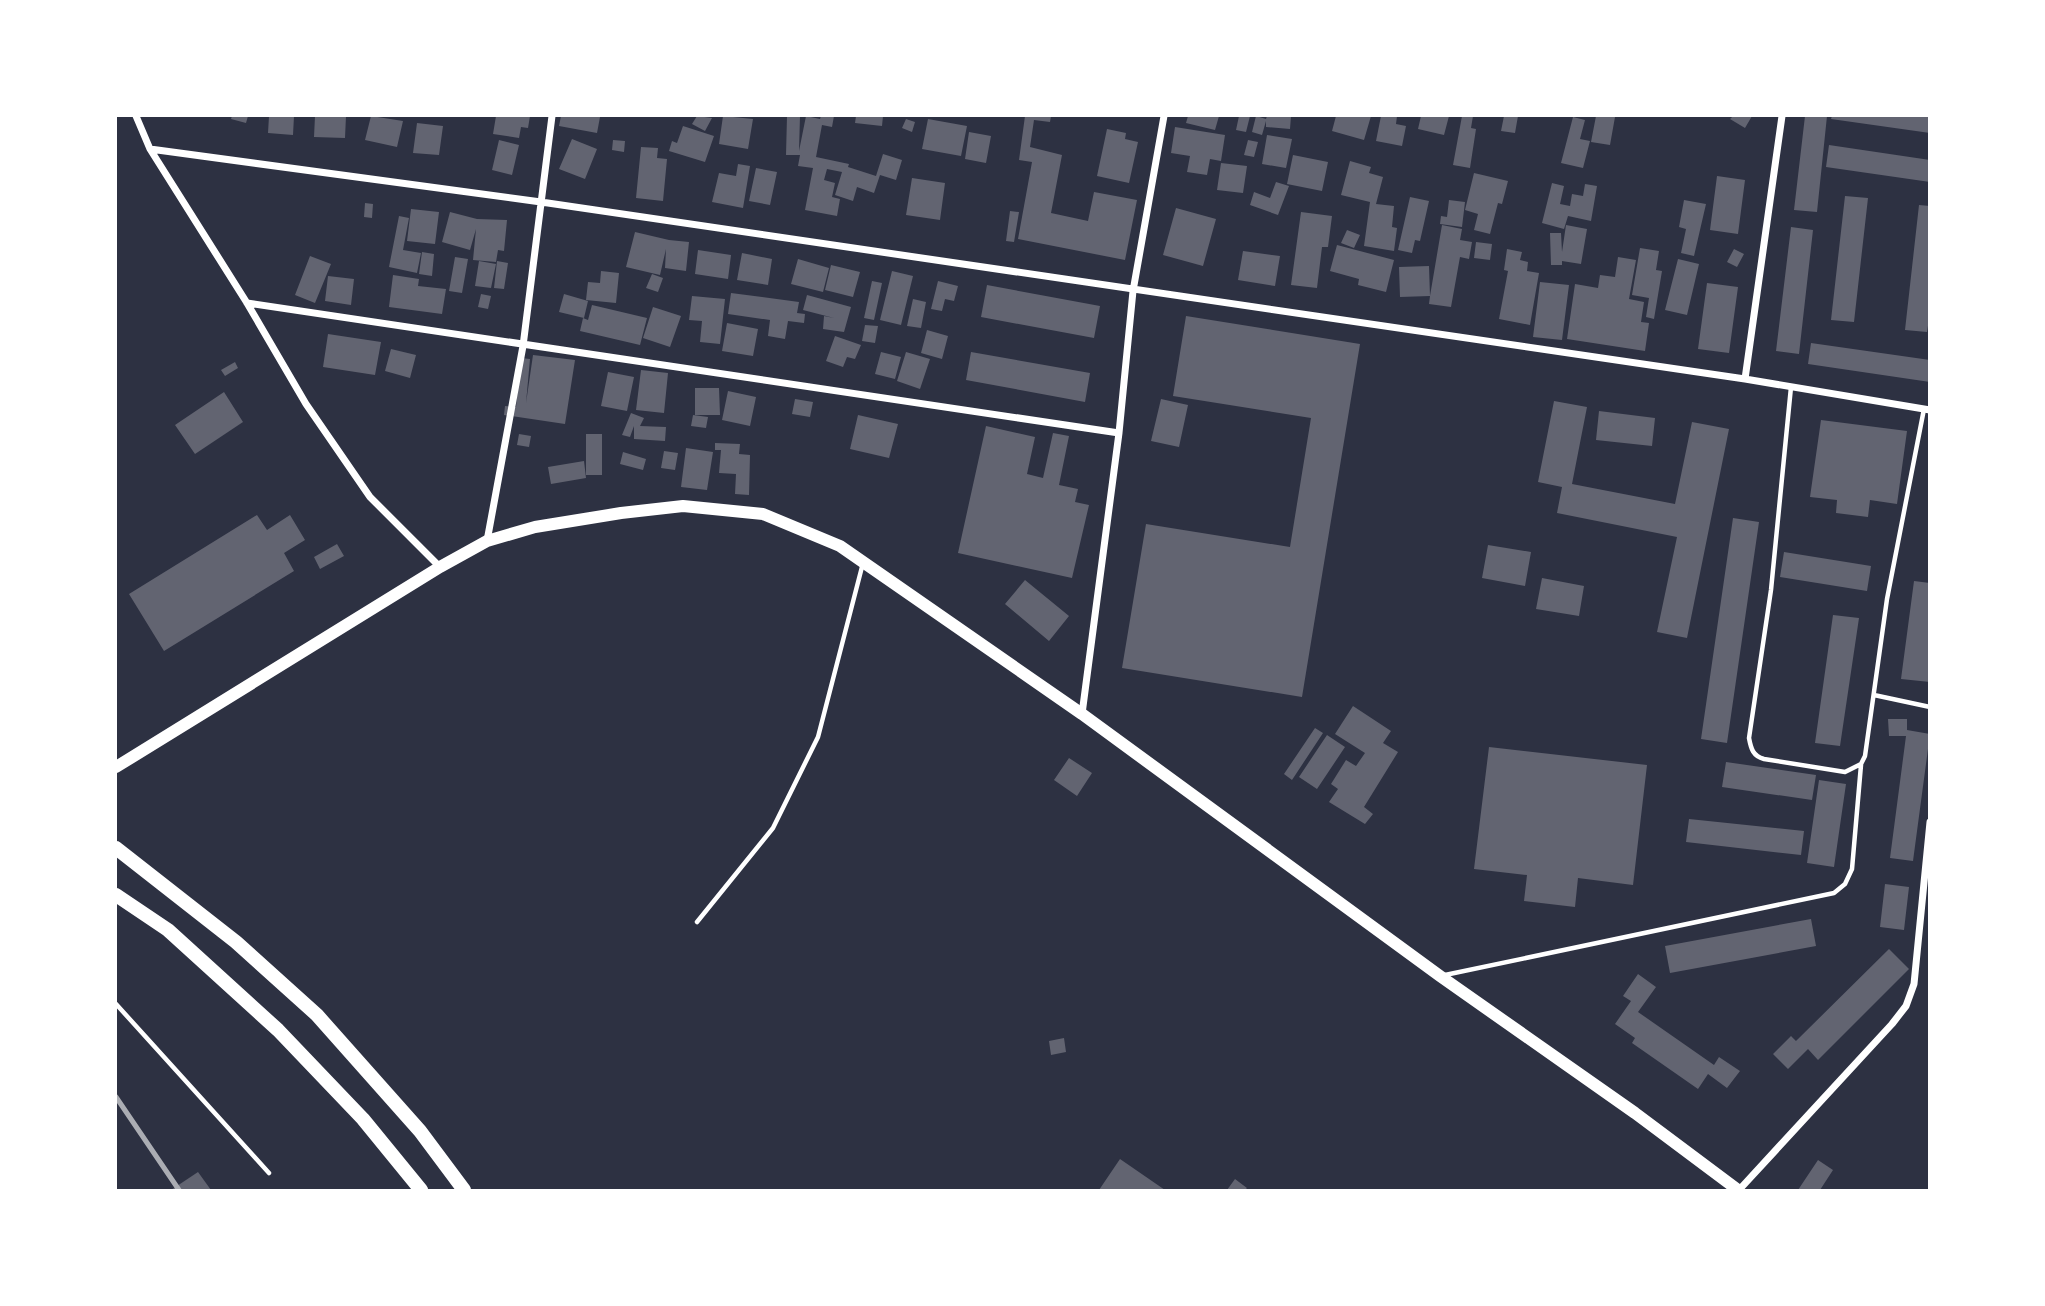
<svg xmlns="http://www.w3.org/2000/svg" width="2045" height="1306" viewBox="0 0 2045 1306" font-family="'DM Sans',sans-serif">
<rect width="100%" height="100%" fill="#2d3142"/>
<!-- building -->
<path fill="#626471" d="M232,116H248L246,123L231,119Z
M269,116H294L293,135L268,133Z
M315,116H346L345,138L314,137Z
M371,116L403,121L397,147L365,140Z
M496,116H530L528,128L521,127L519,138L493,134Z
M561,116L600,117L597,133L559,126Z
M697,116L712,118L705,131L692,124Z
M723,116L753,119L748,149L719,144Z
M787,116H800L799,151L806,116L820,119L821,116H834L832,127L822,125L816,157L849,164L848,167L876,176L883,154L902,160L896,180L880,175L874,193L857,187L853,201L835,195L842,172L827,169L824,180L835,183L832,197L840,199L837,216L805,210L813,168L798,166L800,155H786Z
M856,116H883L882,126L855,123Z
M1025,116H1051L1050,122L1034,120L1030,147L1062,155L1051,213L1088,221L1094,192L1137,200L1125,260L1018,239L1032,162L1019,160Z
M1188,116H1219L1215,130L1186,123Z
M1239,116H1250L1246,132L1236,130Z
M1256,116L1266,119L1267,116H1291L1290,129L1266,127V121L1262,135L1252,132Z
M1336,116H1371L1364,140L1332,131Z
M1381,116H1397L1396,124L1406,126L1402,146L1376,141Z
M1421,116H1449L1444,135L1418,129Z
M1462,116H1473L1471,128L1476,129L1470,168L1453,165Z
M1504,116H1518L1515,133L1501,131Z
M1596,116L1615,117L1610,145L1591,142Z
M1733,116H1752L1745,128L1730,119Z
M1805,116H1827L1817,212L1794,210Z
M1832,116H1930V133L1831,119Z
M1573,117L1585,120L1580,139L1590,141L1583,168L1561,163Z
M906,119L915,122L912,132L902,128Z
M928,119L967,126L961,156L922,149Z
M417,123L443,126L439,155L413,153Z
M683,126L714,136L705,162L669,151L672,141L677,143Z
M1175,127L1225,135L1221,161L1210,159L1207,175L1187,172L1190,156L1171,153Z
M1107,129L1126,133L1125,139L1138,142L1129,183L1097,176Z
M969,132L991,136L986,163L965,159Z
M1267,135L1292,139L1286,168L1262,164Z
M572,139L597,149L585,179L559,169Z
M499,140L519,145L512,175L492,170Z
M613,140L625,141L624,152L612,150Z
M1248,140L1258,142L1254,157L1244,155Z
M1829,145L1930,160V182L1826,167Z
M641,147L658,148L657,158L667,159L663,201L636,198Z
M1293,155L1328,162L1322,191L1287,184Z
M1350,161L1371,167L1369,173L1383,177L1376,204L1394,206L1392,227L1397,228L1394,251L1364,246L1370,202L1341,195Z
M1221,163L1247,166L1243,193L1217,190Z
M738,164L750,166L743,208L712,202L719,173L736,176Z
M756,168L777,172L770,205L749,201Z
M1474,173L1508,181L1502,204L1498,203L1490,234L1474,230L1478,214L1465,210Z
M1717,176L1745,180L1738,234L1710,230Z
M912,178L945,183L940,220L906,215Z
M1276,182L1289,186L1278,215L1250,205L1254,192L1270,198Z
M1552,183L1564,186L1560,204L1570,206L1572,194L1583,196L1585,184L1597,186L1591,221L1568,216L1564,229L1542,223Z
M1845,196L1868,198L1854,322L1831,320Z
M1410,197L1429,201L1420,241L1415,240L1412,253L1398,250Z
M1449,200L1465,202L1462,227L1440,224L1441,216L1447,217Z
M1684,200L1706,204L1694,256L1681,253L1686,229L1679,227Z
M365,203L373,204L372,218L364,217Z
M1919,205L1930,206V313L1927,332L1905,330Z
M1176,208L1216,219L1203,266L1163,255Z
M411,209L439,212L435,244L407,241Z
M1010,211L1019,212L1014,242L1006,241Z
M450,212L477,219L507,220L504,251L498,250L496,262L473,260L476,229L470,250L442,242Z
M1301,212L1332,216L1328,247H1322L1317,288L1291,285Z
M399,216L409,218L403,250L421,253L417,273L389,267Z
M1442,225L1462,229L1460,240L1472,242L1469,259L1460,257L1451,307L1429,304L1430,296L1400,297L1399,267L1429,266L1430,296Z
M1566,225L1587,229L1581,264L1562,261V265H1551L1550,233H1561L1562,252Z
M1791,227L1813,230L1799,354L1776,351Z
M1347,230L1360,235L1354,248L1341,243Z
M635,232L669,240L689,242L686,271L665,268L666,249L660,275L626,267Z
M1476,242L1492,244L1490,260L1474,258Z
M1337,245L1394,260L1386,292L1358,285L1359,279L1330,271Z
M1640,248L1659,251L1656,270L1662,271L1654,319L1646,317L1649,298L1632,295Z
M1507,249L1522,252L1520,260L1528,262L1527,271L1539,273L1530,325L1499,319L1508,271L1504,270Z
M1734,249L1744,254L1737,267L1727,262Z
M698,250L731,255L728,279L695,274Z
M1243,251L1280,256L1275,286L1238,280Z
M422,252L434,254L432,276L419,274Z
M742,253L772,259L768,285L737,280Z
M310,256L331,264L315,303L295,295Z
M455,257L468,259L462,293L449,291Z
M1618,257L1636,260L1629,299L1644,302L1641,322L1649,323L1645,351L1567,339L1575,284L1598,288L1600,275L1615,277Z
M798,259L829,268L823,292L791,284Z
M1678,259L1699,264L1687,315L1665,310Z
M479,261L496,264L491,288L475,286Z
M497,261L508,263L504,289L494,288Z
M831,265L860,272L853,297L825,290Z
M601,271L619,273L616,303L586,300L588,282L600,283Z
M892,271L913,276L901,325L880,320Z
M652,274L663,278L658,292L646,288Z
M393,275L419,279L418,286L446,289L442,314L389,307Z
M328,276L354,279L351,305L325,301Z
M872,281L882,283L874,320L864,318Z
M938,281L958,286L954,301L945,299L942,311L931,309Z
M1540,282L1569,285L1562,340L1533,337Z
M1707,283L1738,287L1729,353L1698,349Z
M987,285L1100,306L1094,338L981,317Z
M731,293L799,302L797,313L805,314L804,323L788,321L785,339L768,336L770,320L728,314Z
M481,294L491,296L488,309L478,307Z
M564,294L588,301L584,318L559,312Z
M807,295L851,307L844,332L823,329L824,316L834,318L803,310Z
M692,296L725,299L720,344L700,342L702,321L689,320Z
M913,299L926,302L921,328L907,326Z
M592,305L647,318L640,345L580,331L583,318L588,320Z
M653,307L681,316L670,347L643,338Z
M1186,316L1360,344L1302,697L1122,668L1146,524L1290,547L1311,418L1173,396Z
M727,323L758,329L753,356L722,351Z
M865,325L878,326L875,343L862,341Z
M927,330L948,336L942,359L921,353Z
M328,334L381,342L375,375L323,367Z
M835,336L861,345L855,359L847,357L843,367L826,361Z
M1811,343L1930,360V382L1808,364Z
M391,349L416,355L410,378L385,371Z
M881,352L901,357L895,379L875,374Z
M906,352L930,359L920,389L897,381Z
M971,352L1090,373L1085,402L966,380Z
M533,355L575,360L565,424L504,415L505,406L516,407L521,358L530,359L526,403Z
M235,362L238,368L225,376L221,370Z
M641,370L668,373L664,413L636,410Z
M608,372L634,377L627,411L601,406Z
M695,388H719L720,415H695Z
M728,391L756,397L750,426L722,420Z
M224,392L243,422L195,454L175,425Z
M795,399L813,402L810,417L792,414Z
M1161,399L1188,405L1179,447L1151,441Z
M1554,401L1587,407L1572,484L1675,504L1692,422L1729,429L1687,638L1657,632L1677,537L1557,513L1562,487L1538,482Z
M1599,411L1655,418L1652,446L1596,440Z
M631,413L644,418L640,426L666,427L665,441L634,439V426L630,437L622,435Z
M693,415L708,417L706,428L691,426Z
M858,415L898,424L889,458L850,449Z
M1821,420L1907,431L1897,504L1870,500L1868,517L1836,513L1837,500L1810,497Z
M986,426L1035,437L1027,474L1043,478L1053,433L1069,436L1059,485L1078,489L1075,502L1089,505L1072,578L958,553Z
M519,434L531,436L529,447L517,445Z
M586,434H602V475H586Z
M715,443L740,444L739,454L750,455L749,495L735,494L736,474L719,473L721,450H715Z
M686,448L713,452L707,490L681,487Z
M664,451L678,453L675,470L661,468Z
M623,452L646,459L643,470L620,464Z
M584,461L586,478L551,484L548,467Z
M257,515L267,530L290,515L305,540L284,553L294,571L164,651L129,594Z
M1733,518L1759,522L1727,743L1701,739Z
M337,544L344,556L320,569L314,557Z
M1488,545L1531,552L1525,586L1482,578Z
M1784,552L1871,566L1867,591L1780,577Z
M1542,578L1584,586L1579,616L1536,609Z
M1025,580L1069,616L1049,641L1005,604Z
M1914,581L1930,583V682L1901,679Z
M1833,615L1859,618L1840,746L1815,743Z
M1353,706L1391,731L1383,743L1398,752L1364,807L1373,814L1365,824L1329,802L1338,789L1331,784L1346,760L1356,766L1365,753L1335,734Z
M1888,719H1907V730L1930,734L1913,861L1890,858L1906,736H1889Z
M1315,728L1323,733L1292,780L1284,774Z
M1327,735L1345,747L1317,789L1299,777Z
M1489,747L1647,765L1633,885L1578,878L1575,907L1524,901L1527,875L1474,869Z
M1069,758L1092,773L1077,796L1054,780Z
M1726,762L1816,775L1812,800L1722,787Z
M1819,780L1846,784L1834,867L1807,863Z
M1689,819L1804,831L1801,855L1686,842Z
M1885,884L1909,887L1904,930L1880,927Z
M1811,919L1816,946L1670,973L1665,946Z
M1889,949L1909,969L1818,1060L1808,1049L1788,1069L1773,1054L1791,1036L1796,1041Z
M1638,974L1656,987L1638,1012L1714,1065L1719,1057L1740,1071L1727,1088L1708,1074L1698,1089L1632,1043L1635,1038L1615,1024L1631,1001L1623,996Z
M1064,1038L1066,1052L1051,1055L1049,1041Z
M1120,1159L1165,1190H1099Z
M1818,1160L1833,1170L1820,1190H1798Z
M198,1172L211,1190H171Z
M1235,1179L1247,1188L1245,1190H1227Z"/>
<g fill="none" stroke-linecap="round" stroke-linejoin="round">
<!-- service -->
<path stroke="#fff" stroke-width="4.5" d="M1791,387L1771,590L1749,738C1751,749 1753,756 1764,759L1845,772L1861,764L1865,756L1887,599L1924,409
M1874,695L1930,707
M697,922L773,828L818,737L863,563
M1445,975L1834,893L1845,884L1852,869L1861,765
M116,1004L269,1173"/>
<!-- minor -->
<path stroke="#fff" stroke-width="7" d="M136,116L150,149L541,202L1745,379L1930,410
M150,149L247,303L306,404L370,497L440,567
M247,303L1119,433
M1745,379L1782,116
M487,541L523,346L552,116
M1082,714L1119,433L1133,291L1164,116
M1739,1190L1892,1024L1906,1006L1914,984L1930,822"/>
<!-- primary -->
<path stroke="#fff" stroke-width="12" d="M116,767L440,567L487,541L535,527L621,513L683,506L763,514L840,546L1082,714L1440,976L1635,1113L1738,1190"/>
<!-- trunk -->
<path stroke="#fff" stroke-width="14" d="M116,848L236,942L317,1015L420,1131L464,1190
M116,895L168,930L278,1030L363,1119L421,1190"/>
<!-- rail -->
<path stroke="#abadb3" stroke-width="5" d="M116,1097L179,1190"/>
</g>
<!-- border -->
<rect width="2045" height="1306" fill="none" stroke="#ffffff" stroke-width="234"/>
</svg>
